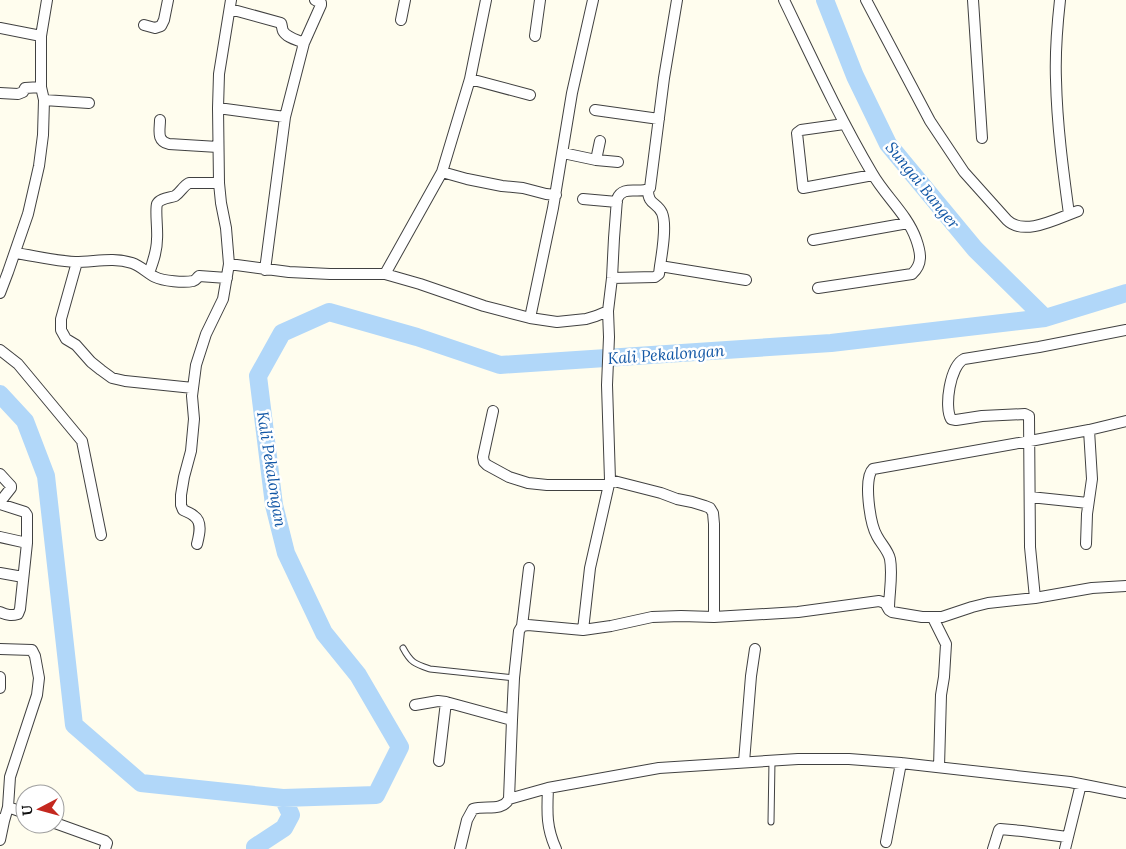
<svg xmlns="http://www.w3.org/2000/svg" width="1126" height="849" viewBox="0 0 1126 849" font-family="Lora,serif">
<rect width="100%" height="100%" fill="#fffdee"/>
<g fill="none" stroke-linecap="round" stroke-linejoin="round">
<!-- river -->
<path stroke="#b1d7f9" stroke-width="18" d="M825,0L855,76L888,144L975,249L1045,318
M0,394L25,421L46,476L74,725L141,783L283,798L376,795L400,747L358,675L324,633L286,553L274,505L258,376L282,333L329,312L417,337L500,365L831,343L1045,318L1126,293
M255,849V847L284,828L291,815L283,798"/>
<defs>
<path id="service" d="M403,648C411,663 415,664 430,669L514,678
M771,822L772,761"/>
<path id="minor" d="M677,0L664,78L650,188C640,195 623,184 617,199L614,238L612,278L608,311L609,337L607,385L610,480L661,493L677,499L692,502L705,506L710,508L713,513L714,524V617L798,612L879,601L885,603L889,610L892,612L922,617H942L972,607L988,603L1035,598L1092,588L1126,586
M784,0C812,58 839,117 872,173C885,196 907,214 916,239C921,253 923,264 912,274L818,288
M866,0L930,121L964,172L1007,220C1024,237 1058,218 1078,211
M973,0L982,138
M1060,0C1057,27 1055,54 1056,80C1057,125 1063,170 1069,214
M230,9L281,23C282,25 282,29 283,31C287,38 298,40 304,43
M401,20L405,0
M144,25L155,28L161,26L164,20L168,0
M0,28L41,36
M535,36L540,0
M470,79L530,95
M0,93L18,94L23,92L25,88L41,87
M44,100L89,103
M218,108L285,117L304,43L321,5V3L315,0
M595,110L659,119
M160,120C160,130 156,141 169,144L218,147
M844,124L801,130L797,133L803,188L873,175
M563,153L596,160L618,162
M596,160L600,141
M442,172L467,179L502,186L523,188L546,194L556,195
M648,190C648,205 657,202 662,213C667,225 662,253 660,266
M583,199L617,202
M813,240L908,223
M15,253C35,256 55,261 75,262C95,262 113,257 132,263C141,266 147,273 155,277C163,281 184,283 193,281C196,280 196,279 199,276L227,278
M77,262L61,319V330L66,339L76,345L91,362L101,370L112,378L125,381L193,388
M229,264L289,272L330,274H385L420,284L484,306L530,318L557,322L586,319L596,316L608,311
M265,270L285,117
M149,273C153,262 157,251 157,239C158,231 155,210 157,204C160,198 170,198 175,196C181,192 183,186 189,183H219
M385,274L442,172L470,79L486,0
M612,278L655,277L659,274L660,266L746,280
M0,293L8,272L28,214L39,166L43,135L44,100L41,87V36L47,0
M530,318L553,208L572,93L593,0
M0,350L18,364L82,441L101,535
M493,411L483,457L484,462L487,465L509,477L528,483L547,485H609
M0,474L11,486V488L0,502
M610,480L590,568L583,630L611,626L652,617L681,616L714,617
M1030,497L1088,503
M0,504L25,512L27,515V543L20,609L18,614C11,616 7,615 0,612
M0,537L27,543
M197,544C199,536 203,522 194,516C191,513 187,512 183,510L181,505V495L184,477L191,451L194,419L192,396L196,365L206,334L223,299L229,264L226,228L221,203L219,183L218,108L219,74L231,0
M1086,544L1087,514L1092,479L1089,430
M0,573L23,577
M1035,598L1030,547L1029,416L1025,414L982,416L956,420L951,419C944,407 950,366 964,359L1039,347L1126,330
M889,609C889,593 893,575 890,559C888,550 881,544 877,536C870,524 863,478 873,469L1030,441L1089,430L1126,421
M933,618L946,644L944,677L941,695L939,767
M522,626L528,625L583,630
M0,649L32,650L35,656L39,678L37,695L10,777L8,807L4,821
M0,677V688
M415,705L438,701L446,702L512,720L509,799C502,812 485,805 473,809L467,820L460,849
M512,720L514,678L519,631L522,626L529,568
M439,761L446,702
M744,762L751,676L755,649
M548,788C547,812 546,827 556,849
M509,799L548,788L659,768L798,759H849L901,763L1070,782L1126,793
M8,807L25,813
M0,819L4,821L0,840
M55,823L105,841L107,843L105,849
M886,842L901,763
M993,849L999,830L1000,829L1022,831L1067,837
M1065,849L1081,784"/>
</defs>
<!-- service casing -->
<use href="#service" stroke="#414141" stroke-width="7"/>
<!-- minor casing -->
<use href="#minor" stroke="#414141" stroke-width="12"/>
<!-- service -->
<use href="#service" stroke="#fff" stroke-width="5"/>
<!-- minor -->
<use href="#minor" stroke="#fff" stroke-width="10"/>
</g>
<g text-anchor="middle" dominant-baseline="central" stroke-width="5" stroke-linejoin="round" paint-order="stroke">
<!-- water labels -->
<g font-size="16" font-style="italic" fill="#1156a5" stroke="#fff">
<text transform="translate(923 185) rotate(51)">Sungai Banger</text>
<text transform="translate(666 354) rotate(-4)">Kali Pekalongan</text>
<text transform="translate(272 469) rotate(81)">Kali Pekalongan</text>
</g>
</g>
<!-- north arrow -->
<g transform="translate(40 809) rotate(264)"><circle r="24" fill="#ffffff" stroke="#9f9f9f"/>
<path d="M0-4L9 19L0 12L-9 19Z" fill="#c4281f"/>
<text y="-8" font-size="14" font-weight="bold" text-anchor="middle" fill="#0e0e0e">U</text>
</g>
</svg>
